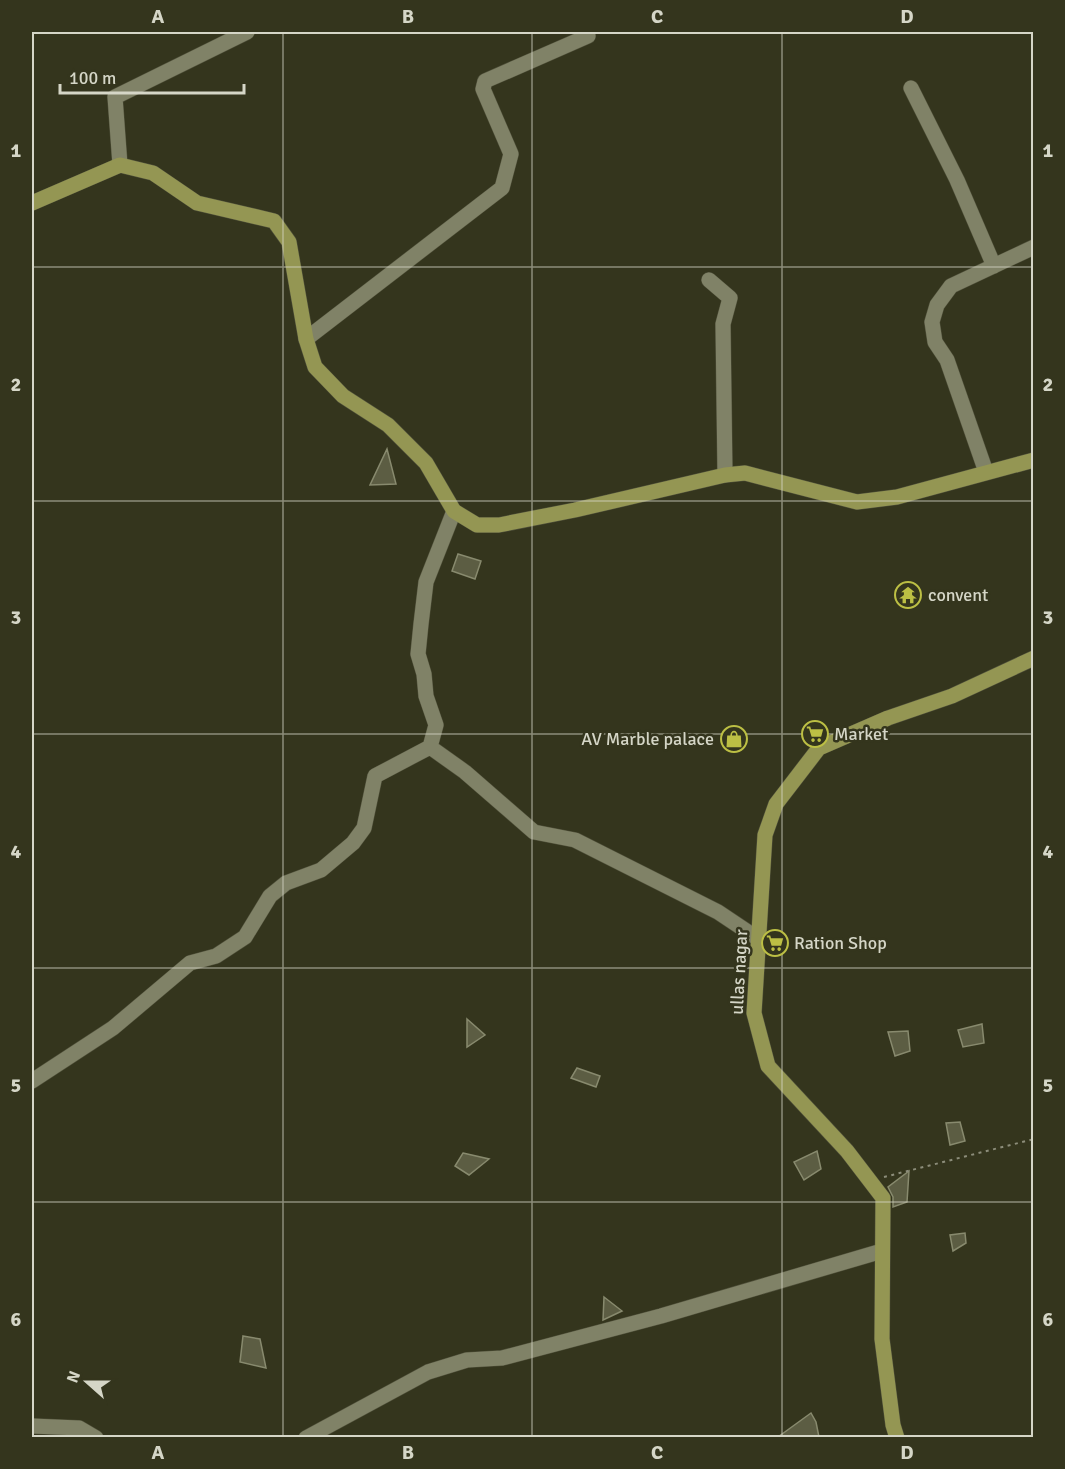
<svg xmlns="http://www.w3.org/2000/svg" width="1065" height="1469" viewBox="0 0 1065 1469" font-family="Signika,sans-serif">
<rect width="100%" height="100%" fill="#34351d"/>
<!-- building -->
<path fill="#5c5d43" stroke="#888a6e" stroke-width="1.5" d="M387,449L396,484L370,485Z
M458,554L481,561L475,579L452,571Z
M467,1019L485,1035L467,1047Z
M982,1024L984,1043L963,1047L958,1030Z
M908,1031L910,1051L895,1056L888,1032Z
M577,1068L600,1076L596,1087L571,1078Z
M960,1122L965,1141L950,1145L946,1123Z
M817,1151L821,1169L804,1180L794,1162Z
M463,1153L489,1159L469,1175L455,1166Z
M909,1171L907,1202L893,1207V1197L888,1187Z
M965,1233L966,1243L953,1251L950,1235Z
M604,1297L622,1311L603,1320Z
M243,1336L260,1339L266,1368L240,1362Z
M811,1413L816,1422L819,1437H778Z"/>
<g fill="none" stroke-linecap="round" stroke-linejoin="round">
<defs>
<path id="minor" d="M911,88L957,180L994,266
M120,165L115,97L247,32
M709,280L730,298L723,324L725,475
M306,339L502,188L511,154L483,89L485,81L588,36
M986,472L947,360L935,342L932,322L937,305L951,286L1034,247
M430,747L465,772L534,832L575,840L718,912L760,940
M32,1081L113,1028L190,963L216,956L245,937L270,896L286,883L321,870L353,843L364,828L375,776L430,747L436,725L426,696L424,674L418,654L421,624L426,582L454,511
M32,1426L79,1428L96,1438
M306,1438L428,1372L467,1360L502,1358L661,1316L882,1251"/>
<path id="major" d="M32,203L120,165L153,173L197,203L274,221L289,242L306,339L315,367L343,396L388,425L426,463L454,511L477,525H499L575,510L725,475L745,473L857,502L897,497L1034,460
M897,1438L893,1425L882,1339L883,1198L847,1151L768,1066L754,1013L765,835L776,804L819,748L888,718L952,696L1034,658"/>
</defs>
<!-- minor casing -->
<use href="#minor" stroke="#50513b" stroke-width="16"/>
<!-- major casing -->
<use href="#major" stroke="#50513b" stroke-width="16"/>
<!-- path -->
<path stroke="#8c8d7a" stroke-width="2" stroke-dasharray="3 4.5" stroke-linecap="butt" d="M884,1177L1034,1139"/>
<!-- minor -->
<use href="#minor" stroke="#808267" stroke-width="15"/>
<!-- major -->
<use href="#major" stroke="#949653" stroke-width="15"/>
</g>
<!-- grid -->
<path fill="none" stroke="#d5d6c7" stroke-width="1.5" stroke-opacity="0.55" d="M283,32V1438M532,32V1438M782,32V1438M32,267H1034M32,501H1034M32,734H1034M32,968H1034M32,1202H1034"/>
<!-- icons -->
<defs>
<symbol id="temple-ring" viewBox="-11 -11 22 22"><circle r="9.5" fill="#34351d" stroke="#bcbf44" stroke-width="1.5"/><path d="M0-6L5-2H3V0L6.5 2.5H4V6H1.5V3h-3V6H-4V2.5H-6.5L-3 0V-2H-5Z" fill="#bcbf44"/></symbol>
<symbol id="supermarket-ring" viewBox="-11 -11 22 22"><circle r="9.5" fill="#34351d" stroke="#bcbf44" stroke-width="1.5"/><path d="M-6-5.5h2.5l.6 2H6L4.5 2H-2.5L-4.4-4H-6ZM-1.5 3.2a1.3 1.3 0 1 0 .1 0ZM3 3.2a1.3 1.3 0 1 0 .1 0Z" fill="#bcbf44"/></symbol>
<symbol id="shop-ring" viewBox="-11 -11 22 22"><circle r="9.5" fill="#34351d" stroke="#bcbf44" stroke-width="1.5"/><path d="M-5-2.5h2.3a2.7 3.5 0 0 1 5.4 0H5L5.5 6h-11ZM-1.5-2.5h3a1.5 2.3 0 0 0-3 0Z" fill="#bcbf44"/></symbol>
</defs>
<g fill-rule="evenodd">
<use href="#temple-ring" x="893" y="580" width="30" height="30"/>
<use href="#supermarket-ring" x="800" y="719" width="30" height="30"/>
<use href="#shop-ring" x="719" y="724" width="30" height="30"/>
<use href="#supermarket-ring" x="760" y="928" width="30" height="30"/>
</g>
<g text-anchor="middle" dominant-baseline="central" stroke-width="5" stroke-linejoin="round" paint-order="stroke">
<!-- poi labels -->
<g font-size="18" fill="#d5d6c7" stroke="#34351d" text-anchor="start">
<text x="928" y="595">convent</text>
<text x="834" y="734">Market</text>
<text x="714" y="739" text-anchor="end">AV Marble palace</text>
<text x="794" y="943">Ration Shop</text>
</g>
<!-- street labels -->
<g font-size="18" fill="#d5d6c7" stroke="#34351d">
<text transform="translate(739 972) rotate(-87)">ullas nagar</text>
</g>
</g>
<!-- border -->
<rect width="1065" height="1469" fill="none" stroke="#34351d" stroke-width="66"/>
<!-- north arrow -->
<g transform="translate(87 1382) rotate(291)" stroke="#34351d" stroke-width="4.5" paint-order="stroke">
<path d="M0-4.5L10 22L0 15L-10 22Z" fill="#d5d6c7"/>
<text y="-9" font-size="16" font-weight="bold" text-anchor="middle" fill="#d5d6c7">N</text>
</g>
<!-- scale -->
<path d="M60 84v9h184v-9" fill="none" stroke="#d5d6c7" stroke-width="3"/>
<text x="69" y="84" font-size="18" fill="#d5d6c7" stroke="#34351d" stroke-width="4.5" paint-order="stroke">100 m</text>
<rect x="33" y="33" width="999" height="1403" fill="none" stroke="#d5d6c7" stroke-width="2"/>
<g font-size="20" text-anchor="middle" font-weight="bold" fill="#d5d6c7">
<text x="158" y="23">A</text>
<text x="408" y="23">B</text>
<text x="657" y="23">C</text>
<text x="907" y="23">D</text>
<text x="16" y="157">1</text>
<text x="1048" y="157">1</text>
<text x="16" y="391">2</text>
<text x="1048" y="391">2</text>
<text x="16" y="624">3</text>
<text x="1048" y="624">3</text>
<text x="16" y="858">4</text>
<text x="1048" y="858">4</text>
<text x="16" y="1092">5</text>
<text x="1048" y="1092">5</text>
<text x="16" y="1326">6</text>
<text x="1048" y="1326">6</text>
<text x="158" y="1459">A</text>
<text x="408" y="1459">B</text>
<text x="657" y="1459">C</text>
<text x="907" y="1459">D</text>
</g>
</svg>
